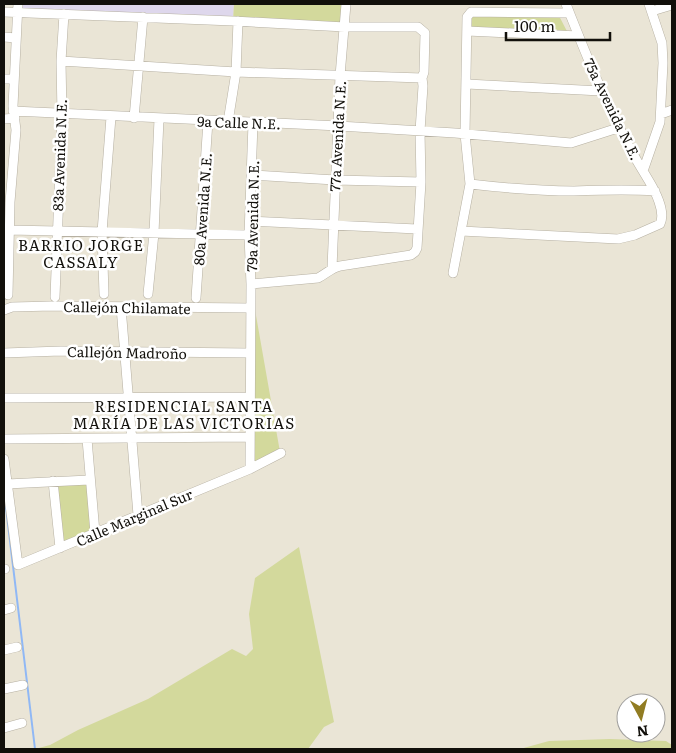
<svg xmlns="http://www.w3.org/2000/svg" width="676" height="753" viewBox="0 0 676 753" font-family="Literata,serif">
<rect width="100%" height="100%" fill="#eae5d6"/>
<!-- education -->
<path fill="#ded7ec" d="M21,4H234L233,21L20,8Z"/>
<!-- green -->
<path fill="#d3d99c" d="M234,4H346L345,25L233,21Z
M467,9L557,12L571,39L467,33Z
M254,304L280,452L250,466Z
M89,480L95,532L61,547L53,481Z
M299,547L334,722L324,727L308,749H35L50,745L78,730L148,699L232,649L246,656L253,649L249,614L255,578Z
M610,739L666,741L672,745V749H520L549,741Z"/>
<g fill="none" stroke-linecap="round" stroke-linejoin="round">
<!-- stream -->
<path stroke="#90b8f5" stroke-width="2" d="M4,491L35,749"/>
<defs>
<path id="minor" d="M652,11L672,5
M4,12L233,21L345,27H418L425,33L424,72L422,78L423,86L420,131L421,182L417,248L415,252L411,255L340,266C331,268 326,274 318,278L251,284
M467,31L579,36
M4,37L16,38
M61,61L236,72L422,78
M4,79H14
M467,84L601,91
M13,111L339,126L455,133L571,143L618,128
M661,114L672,110
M134,118L143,17
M4,119L15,118
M228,122L236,72L238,21
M643,171L660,122L663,63L662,43L649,4
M252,175L335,180L421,182
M470,184C504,188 539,191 574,191C601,190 628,189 655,191
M251,221L417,229
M9,230L249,235
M461,231L618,239L635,235L660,224C666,212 655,191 649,181C614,125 590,65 566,4
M332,268L340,76L346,4
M453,273L470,184L465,134L467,17L471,12L569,13
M104,294L102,232L111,117
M148,294L154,233L159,119
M8,295L10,202L16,130L13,106L18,4
M55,297L62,115L61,61L64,14
M196,298L208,121
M121,307L138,515
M4,310L12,307L53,306L250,308
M4,353L61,351L249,353
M4,398L249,397
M4,439L249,437
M87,439L95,533
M4,459L18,565L250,469L281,453
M250,469L251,284L249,235L253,123
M53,481L60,548
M7,484L89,480
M4,569H5
M4,610L11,608
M4,650L17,647
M4,689L23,685
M4,728L22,723"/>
</defs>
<!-- minor casing -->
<use href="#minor" stroke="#b6b0a2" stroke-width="10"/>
<!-- minor -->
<use href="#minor" stroke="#fff" stroke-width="9"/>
</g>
<g text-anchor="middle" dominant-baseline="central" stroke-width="5" stroke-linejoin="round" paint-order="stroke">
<!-- street labels -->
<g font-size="14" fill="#12100b" stroke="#fff">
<text transform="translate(613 109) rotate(64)">75a Avenida N.E.</text>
<text transform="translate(239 122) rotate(2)">9a Calle N.E.</text>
<text transform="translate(337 136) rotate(-87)">77a Avenida N.E.</text>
<text transform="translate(59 155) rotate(-88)">83a Avenida N.E.</text>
<text transform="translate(202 209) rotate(-86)">80a Avenida N.E.</text>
<text transform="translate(252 216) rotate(-89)">79a Avenida N.E.</text>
<text transform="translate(127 307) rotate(1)">Callejón Chilamate</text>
<text transform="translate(127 352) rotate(1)">Callejón Madroño</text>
<text transform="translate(134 517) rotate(-23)">Calle Marginal Sur</text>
</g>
<!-- neighbourhood labels -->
<g font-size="15" letter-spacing="1" fill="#12100b" stroke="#fff">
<text x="81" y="244">BARRIO JORGE<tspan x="81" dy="17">CASSALY</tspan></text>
<text x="184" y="405">RESIDENCIAL SANTA<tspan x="184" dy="17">MARÍA DE LAS VICTORIAS</tspan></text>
</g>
</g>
<!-- border -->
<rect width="676" height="753" fill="none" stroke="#12100b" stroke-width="10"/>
<!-- north arrow -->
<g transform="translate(641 718) rotate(173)"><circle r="24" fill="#ffffff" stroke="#a09f9d"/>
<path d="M0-4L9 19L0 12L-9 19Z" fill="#917c22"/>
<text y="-8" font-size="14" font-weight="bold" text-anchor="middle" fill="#12100b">N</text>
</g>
<!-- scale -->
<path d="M506 32v8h104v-8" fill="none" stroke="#12100b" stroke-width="2.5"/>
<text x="514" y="32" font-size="15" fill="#12100b" stroke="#ffffff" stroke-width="4" paint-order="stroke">100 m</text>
</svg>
